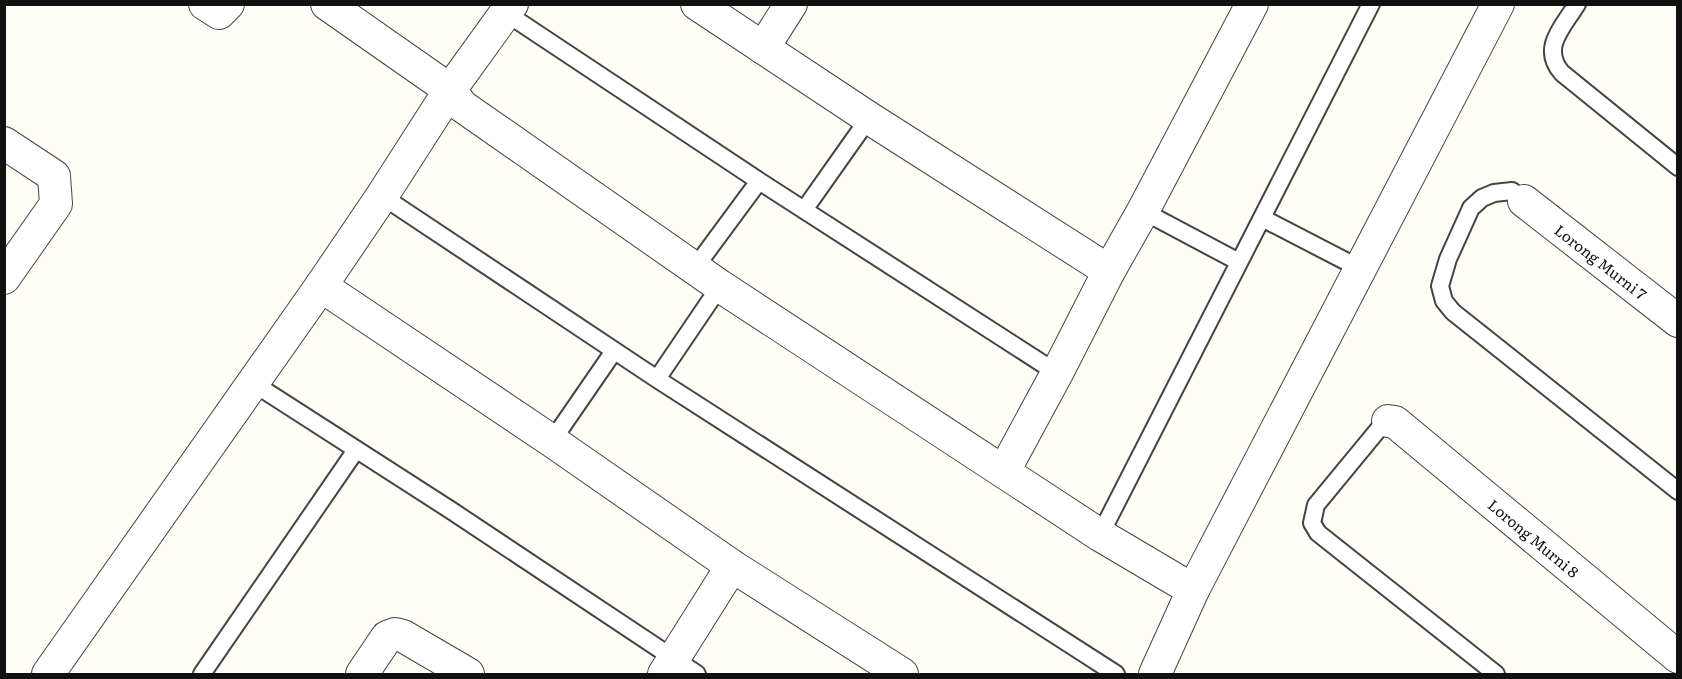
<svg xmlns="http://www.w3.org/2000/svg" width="1682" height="679" viewBox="0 0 1682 679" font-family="Literata,serif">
<rect width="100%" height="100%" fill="#fffdf5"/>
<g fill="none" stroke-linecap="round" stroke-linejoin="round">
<defs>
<path id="service" d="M1577,4C1563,27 1540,48 1562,73L1678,167
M506,13L759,181L1057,373
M382,196L657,379L1116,674
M1524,201L1512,191L1494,193L1482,198L1471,208L1448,259L1440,286L1444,301L1453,312L1678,491
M804,210L869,118
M1143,211L1239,262
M1262,218L1359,268
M694,269L759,181
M657,379L720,286
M253,383L452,511L697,674
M1388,421L1382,425L1316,505L1312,523L1318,533L1496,674
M552,441L614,351
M1100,535L1371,4
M202,674L356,450"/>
<g id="minor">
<path d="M205,4L219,13L228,4"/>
<path d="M327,4L450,90L462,106L720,286L1100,535L1193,590"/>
<path d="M697,4L869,118L1109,271"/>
<path d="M763,48L791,4"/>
<path d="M4,143L54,176L56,204L4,278"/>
<path id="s1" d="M1524,201L1678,321"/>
<path d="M321,286L552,441L732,566L902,674"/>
<path id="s2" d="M1388,421L1395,422L1678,657"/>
<path d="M1004,471L1057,373L1109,271L1143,211L1252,4"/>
<path d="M48,674L321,286L382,196L450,90L512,4"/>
<path d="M362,674L387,637L395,634L403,636L468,674"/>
<path d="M664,674L732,566"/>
<path d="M1155,674L1193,590L1498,4"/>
</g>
</defs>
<!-- service casing -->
<use href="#service" stroke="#444" stroke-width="20"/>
<!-- minor casing -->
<use href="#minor" stroke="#444" stroke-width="34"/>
<!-- service -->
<use href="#service" stroke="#fff" stroke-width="16"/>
<!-- minor -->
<use href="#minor" stroke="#fff" stroke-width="32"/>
</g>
<g text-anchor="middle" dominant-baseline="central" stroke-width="6" stroke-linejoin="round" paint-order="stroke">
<!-- street labels -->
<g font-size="15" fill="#111" stroke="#fff">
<text stroke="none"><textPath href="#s1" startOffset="98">Lorong Murni 7</textPath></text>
<text stroke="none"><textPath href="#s2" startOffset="188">Lorong Murni 8</textPath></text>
</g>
</g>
<!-- border -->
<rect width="1682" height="679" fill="none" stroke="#111111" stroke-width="12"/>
</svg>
